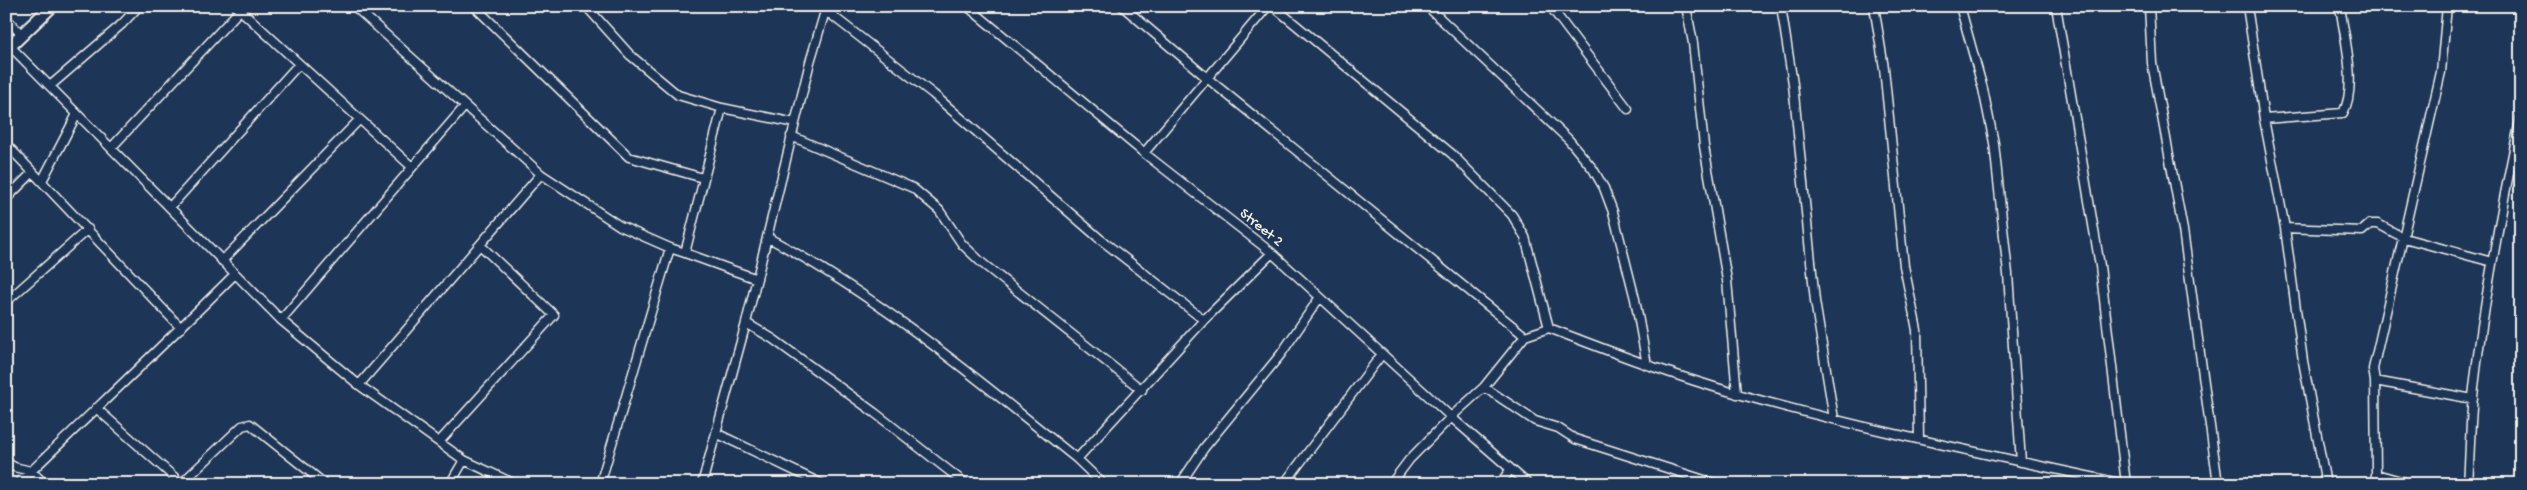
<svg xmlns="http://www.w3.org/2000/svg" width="2527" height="490" viewBox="0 0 2527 490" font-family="'Gochi Hand',sans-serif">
<rect width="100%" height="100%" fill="#1d3557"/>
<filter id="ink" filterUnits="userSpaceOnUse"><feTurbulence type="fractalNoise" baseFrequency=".02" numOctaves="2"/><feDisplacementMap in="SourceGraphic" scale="10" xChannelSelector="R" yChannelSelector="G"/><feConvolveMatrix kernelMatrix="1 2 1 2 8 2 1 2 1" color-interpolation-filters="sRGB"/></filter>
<g filter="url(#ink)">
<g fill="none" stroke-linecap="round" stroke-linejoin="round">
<defs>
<path id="street" d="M236,6L412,167
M354,6L541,174L620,226L670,248L600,484
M474,6L629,157L703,178
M586,6L630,55L678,95L722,108L795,123
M820,6L933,94L1100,239L1204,320
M967,6L1144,153L1272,253L1451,417L1528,484
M1122,6L1207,78L1525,336
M1273,6L1452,154L1512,215L1525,237L1549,328C1611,352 1674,376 1738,394C1865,430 1995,456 2124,484
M1427,6L1568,139L1593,169L1604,188L1613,212L1635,299L1647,365
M1550,6L1628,109
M1686,6L1693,43L1704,146L1727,280L1737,394
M1781,6L1793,84L1815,301L1834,419
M1874,6L1884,68L1904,266L1917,330L1919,439
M1960,6L1983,89L1994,143L2008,274L2021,462
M2056,6L2100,266L2126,484
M2149,6L2152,63L2183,230L2218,484
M2247,6L2264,119L2285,228L2303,361L2326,484
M2447,6L2441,72L2373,369L2375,381L2473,399
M6,18L22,35
M10,46L281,320L465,106
M50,86L122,24L139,6
M2264,119L2343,113C2358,86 2344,36 2340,6
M791,136L913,188L939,210L962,244L982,263L1142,390
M6,144L181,328
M111,148L240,10
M1144,153L1268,6
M42,181L77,114
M6,199L33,172
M170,207L299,64
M2285,228L2362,231L2370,224H2378L2404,238L2492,262
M767,237C880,297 977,379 1077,459L1103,484
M670,248L685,253L722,108
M685,253L757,279
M222,261L359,120
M6,302L88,229
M281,320L359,385
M746,323L773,339L875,413L966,484
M2375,381L2376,474L2412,484
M1484,387L1535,421L1558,428L1575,439L1717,484
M96,408L182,484
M716,433L822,484
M439,442L554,315L480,245
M1077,459L1204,320L1272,253
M6,462L14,467L31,471L45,484
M182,483L242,426L250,424L325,484
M18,484C90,414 163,346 234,275
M450,484L464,460
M515,484L464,460L359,385L541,174
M702,484L746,323L810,62L826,8
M1180,484L1204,448L1281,354L1320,297
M1284,484L1382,354
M1391,484L1409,460L1451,417L1484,387L1525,336L1549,328
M1500,484L1510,470
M2375,484L2376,474
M2468,484C2470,455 2470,425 2473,397C2483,302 2501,209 2521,116"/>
<path id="secondary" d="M6,50L52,6"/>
</defs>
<!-- street casing -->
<use href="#street" stroke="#f4f1e8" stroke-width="11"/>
<!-- secondary casing -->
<use href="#secondary" stroke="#f4f1e8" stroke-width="15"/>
<!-- street -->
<use href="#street" stroke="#1d3557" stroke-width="8"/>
<!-- secondary -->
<use href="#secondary" stroke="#1d3557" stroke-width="11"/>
</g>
</g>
<g text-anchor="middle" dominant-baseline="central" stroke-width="5" stroke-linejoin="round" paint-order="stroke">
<!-- street labels -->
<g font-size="15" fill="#f4f1e8" stroke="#1d3557">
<text transform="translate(1261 228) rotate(39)">Street 2</text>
</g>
</g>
<!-- margin -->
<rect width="2527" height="490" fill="none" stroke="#1d3557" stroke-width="25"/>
<rect x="12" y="12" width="2502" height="465" fill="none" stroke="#f4f1e8" stroke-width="2" filter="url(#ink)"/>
</svg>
